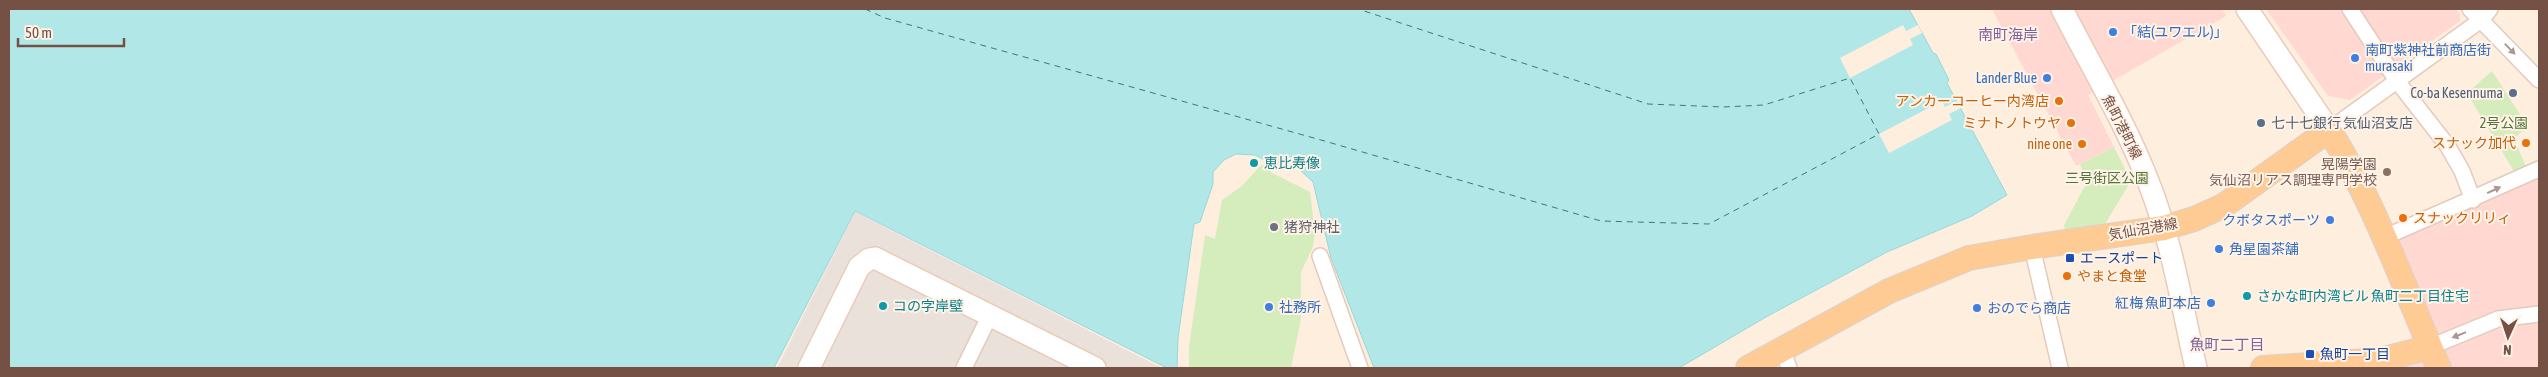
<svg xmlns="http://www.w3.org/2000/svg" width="2548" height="377" viewBox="0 0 2548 377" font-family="'Asap Condensed','Noto Sans JP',sans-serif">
<rect width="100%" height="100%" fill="#feeede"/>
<!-- commercial -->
<path fill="#ffd9d1" d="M1992,9H2222L2226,16L2088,95L2114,147L2076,166Z
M2266,9H2455L2460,14V21L2350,100L2328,96Z
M2539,170V368H2388L2430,347L2399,238Z"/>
<!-- industrial -->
<path fill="#ebe1db" d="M855,212L1162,368H777Z"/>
<!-- green -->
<path fill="#d5ecbc" d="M2492,71L2528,127L2514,138L2526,167L2515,173L2467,93Z
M2114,147L2131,181L2105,224L2065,231L2064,225L2087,182L2080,164Z
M1266,165L1272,173L1310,192L1315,233L1313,247L1301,272V319L1291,368H1189V347L1205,235L1215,239L1222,200L1242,186L1260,166Z"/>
<!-- water -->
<path fill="#b2e7e8" stroke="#97d8db" d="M9,9H1909L1933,53L1936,54L1949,80L1947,83L2007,195L1972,216L1887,252L1766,317L1679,368H1374L1331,258L1313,182L1299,169L1269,162L1255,155L1236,154L1224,160L1213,172V184L1200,222L1194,224L1178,338L1177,368H1167L855,211L774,368H9Z"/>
<!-- pier -->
<path fill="#feeede" d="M1903,25L1906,31L1918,25L1922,33L1910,39L1913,45L1850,78L1840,58Z
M1942,101L1945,107L1957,101L1961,108L1949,114L1952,120L1889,153L1879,134Z"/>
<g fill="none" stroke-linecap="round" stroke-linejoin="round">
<!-- ferry -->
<path stroke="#38797d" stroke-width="1" stroke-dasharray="6 5" stroke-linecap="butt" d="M865,9L885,18L1321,140L1601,221L1709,224L1879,134L1850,78L1764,105L1723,107L1648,104L1358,9"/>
<defs>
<path id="street" d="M2350,9L2397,81L2447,145L2462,171L2473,200
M2470,9L2539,80
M2329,130L2481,20L2490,9
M2385,237L2539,169
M2032,247L2060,368
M1320,256L1360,368
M2430,347L2498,319L2539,314
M1782,348L1789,368
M964,368L990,315"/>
<path id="secondary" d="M2062,9C2091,66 2125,122 2148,181C2172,241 2182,306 2196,368
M2247,9L2329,130
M809,368L859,267L869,259L875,258L1095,368"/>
<path id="primary" d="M1748,368L1889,291L1969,258L2032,247L2164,228L2194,219L2223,206L2329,130C2376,205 2404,288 2439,368
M2263,368L2380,360L2430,347"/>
</defs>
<!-- street casing -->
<use href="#street" stroke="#e4cabd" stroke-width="18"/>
<!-- secondary casing -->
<use href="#secondary" stroke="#eacab9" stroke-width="24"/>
<!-- primary casing -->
<use href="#primary" stroke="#dbd2cf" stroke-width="26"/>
<!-- street -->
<use href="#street" stroke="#fff" stroke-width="15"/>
<!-- secondary -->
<use href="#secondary" stroke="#fff" stroke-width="21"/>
<!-- primary -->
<use href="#primary" stroke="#ffcb94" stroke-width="24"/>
</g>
<!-- one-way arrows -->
<defs><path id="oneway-solid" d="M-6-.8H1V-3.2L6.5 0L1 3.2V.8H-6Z" transform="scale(1.25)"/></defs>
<g fill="#ac968f">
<use href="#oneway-solid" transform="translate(2510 49) rotate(46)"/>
<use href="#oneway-solid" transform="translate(2494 190) rotate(-25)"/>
<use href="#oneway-solid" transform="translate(2459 335) rotate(158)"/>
</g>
<!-- markers -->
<g fill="#3f7fe0" stroke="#fff2e6" stroke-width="2">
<circle cx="2113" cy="32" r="5"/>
<circle cx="2355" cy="58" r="5"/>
<circle cx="2047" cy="78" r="5"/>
<circle cx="2330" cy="220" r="5"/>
<circle cx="2219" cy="249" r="5"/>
<circle cx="2211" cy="303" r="5"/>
<circle cx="1269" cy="307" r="5"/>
<circle cx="1977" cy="308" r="5"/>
</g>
<g fill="#5c6f8a" stroke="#fff2e6" stroke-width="2">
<circle cx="2513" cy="93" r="5"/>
<circle cx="2261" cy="123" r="5"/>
</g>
<g fill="#e8710a" stroke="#fff2e6" stroke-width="2">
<circle cx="2059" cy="101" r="5"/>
<circle cx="2071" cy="123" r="5"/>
<circle cx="2526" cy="143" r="5"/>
<circle cx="2082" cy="144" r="5"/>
<circle cx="2403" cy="218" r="5"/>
<circle cx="2067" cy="276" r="5"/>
</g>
<g fill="#0f9aa8" stroke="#fff2e6" stroke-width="2">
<circle cx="1254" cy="163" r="5"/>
<circle cx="2247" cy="296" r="5"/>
<circle cx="883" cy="306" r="5"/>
</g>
<circle fill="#8d6e63" stroke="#fff2e6" stroke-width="2" cx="2387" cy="172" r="5"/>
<circle fill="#6b7280" stroke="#fff2e6" stroke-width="2" cx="1274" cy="227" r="5"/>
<g fill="#1a4fb4" stroke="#fff2e6" stroke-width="2">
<rect x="2065" y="253" width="10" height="10" rx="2.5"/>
<rect x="2305" y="349" width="10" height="10" rx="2.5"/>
</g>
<g text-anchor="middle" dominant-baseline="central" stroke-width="4" stroke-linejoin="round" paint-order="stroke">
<!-- shop labels -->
<g font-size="14" fill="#366cbe" stroke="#fff2e6" text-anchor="start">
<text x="2123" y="32">「結(ユワエル)」</text>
<text x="2365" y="50">南町紫神社前商店街<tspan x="2365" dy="16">murasaki</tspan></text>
<text x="2037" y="78" text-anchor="end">Lander Blue</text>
<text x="2320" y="220" text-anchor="end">クボタスポーツ</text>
<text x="2229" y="249">角星園茶舗</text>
<text x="2201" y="303" text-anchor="end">紅梅 魚町本店</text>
<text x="1279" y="307">社務所</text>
<text x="1987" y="308">おのでら商店</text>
</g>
<!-- service labels -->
<g font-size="14" fill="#4e5e75" stroke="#fff2e6" text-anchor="end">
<text x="2503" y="93">Co-ba Kesennuma</text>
<text x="2271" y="123" text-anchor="start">七十七銀行 気仙沼支店</text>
</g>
<!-- food labels -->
<g font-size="14" fill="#c56008" stroke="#fff2e6" text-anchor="end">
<text x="2049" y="101">アンカーコーヒー内湾店</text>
<text x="2061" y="123">ミナトノトウヤ</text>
<text x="2516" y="143">スナック加代</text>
<text x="2072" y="144">nine one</text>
<text x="2413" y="218" text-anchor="start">スナックリリィ</text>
<text x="2077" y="276" text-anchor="start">やまと食堂</text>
</g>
<!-- park labels -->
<g font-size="14" fill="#52763a" stroke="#fff2e6">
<text x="2504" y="123">2号公園</text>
<text x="2107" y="178">三号街区公園</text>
</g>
<!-- street labels -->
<g font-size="14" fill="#755045" stroke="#fff2e6">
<text transform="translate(2122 127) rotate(63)">魚町港町線</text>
<text transform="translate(2143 229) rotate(-10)">気仙沼港線</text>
</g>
<!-- culture labels -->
<g font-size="14" fill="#0d838f" stroke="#fff2e6" text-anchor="start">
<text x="1264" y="163">恵比寿像</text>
<text x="2257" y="296">さかな町内湾ビル 魚町二丁目住宅</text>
<text x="893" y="306">コの字岸壁</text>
</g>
<!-- education labels -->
<g font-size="14" fill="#785e54" stroke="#fff2e6" text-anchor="end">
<text x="2377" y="164">晃陽学園<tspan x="2377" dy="16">気仙沼リアス調理専門学校</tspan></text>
</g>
<!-- worship labels -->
<g font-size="14" fill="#5b616d" stroke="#fff2e6" text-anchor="start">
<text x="1284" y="227">猪狩神社</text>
</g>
<!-- transit labels -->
<g font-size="14" fill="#164399" stroke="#fff2e6" text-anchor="start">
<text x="2080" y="258">エースポート</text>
<text x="2320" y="354">魚町一丁目</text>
</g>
<!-- neighbourhood labels -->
<g font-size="15" fill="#7f609a" stroke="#fff2e6">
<text x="2008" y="34">南町海岸</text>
<text x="2227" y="344">魚町二丁目</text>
</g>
</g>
<!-- border -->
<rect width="2548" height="377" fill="none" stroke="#755045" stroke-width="20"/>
<!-- north arrow -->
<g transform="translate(2508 337) rotate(183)" stroke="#fff2e6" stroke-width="4" paint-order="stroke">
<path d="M0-4L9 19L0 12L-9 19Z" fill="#755045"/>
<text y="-8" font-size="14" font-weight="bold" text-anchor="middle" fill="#755045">N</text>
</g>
<!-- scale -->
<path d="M18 38v8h106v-8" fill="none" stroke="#755045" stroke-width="2.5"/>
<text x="25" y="38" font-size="15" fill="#755045" stroke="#fff2e6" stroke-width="4" paint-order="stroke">50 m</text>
</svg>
